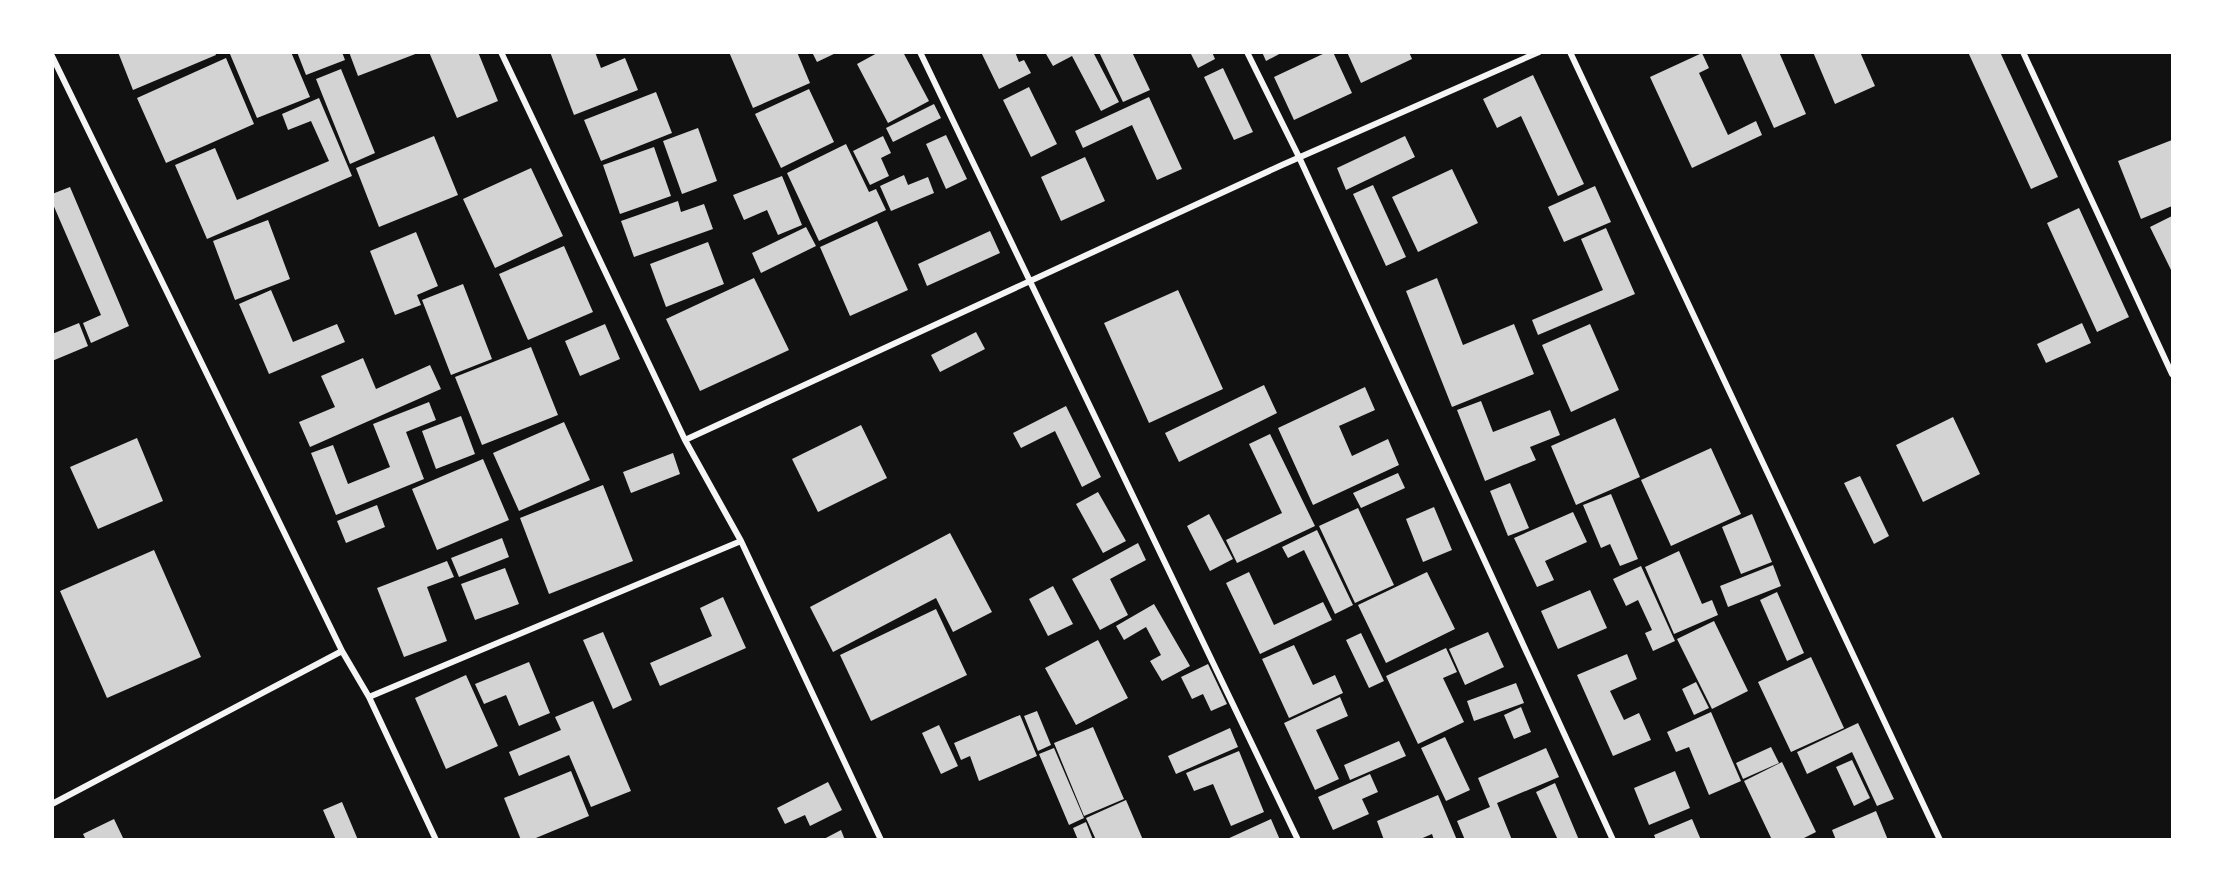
<svg xmlns="http://www.w3.org/2000/svg" width="2225" height="892" viewBox="0 0 2225 892" font-family="Raleway,sans-serif">
<rect width="100%" height="100%" fill="#111"/>
<!-- building -->
<path fill="#d3d3d3" d="M118,52H215L216,55L133,90Z
M233,52H291L310,97L257,118L230,54Z
M297,52H342L345,60L306,75Z
M349,52H418V53L358,76Z
M429,52H478L498,101L457,118Z
M550,52H595L601,68L625,58L638,90L574,115Z
M729,52H797L810,83L753,108Z
M812,52H838L817,62Z
M879,52H903L929,101L888,123L857,64Z
M981,52H1015L1019,62L1024,60L1031,73L999,89Z
M1049,52H1093L1119,102L1101,111L1072,56L1053,66L1046,54Z
M1099,52H1132L1150,90L1123,102Z
M1190,52H1212L1215,59L1198,68Z
M1262,52H1283L1266,61Z
M1327,52H1333L1352,93L1294,120L1274,77Z
M1347,52H1409L1412,59L1361,83Z
M1740,52H1779L1806,114L1774,128Z
M1813,52H1860L1875,86L1835,104Z
M1968,52H2000L2058,177L2031,189Z
M1702,53L1709,68L1699,73L1728,135L1756,121L1762,135L1692,168L1650,77Z
M226,58L254,124L166,163L137,98Z
M1223,68L1253,132L1234,140L1204,77Z
M341,69L375,153L350,164L316,79Z
M1533,75L1584,184L1558,196L1521,116L1497,128L1483,99Z
M1029,87L1057,144L1031,157L1003,100Z
M809,89L834,142L781,168L755,114Z
M656,92L672,133L601,161L584,120Z
M1149,97L1182,169L1157,180L1132,125L1083,148L1075,131Z
M319,98L352,176L207,239L175,165L215,148L237,200L329,161L311,121L288,130L282,114Z
M934,104L941,118L893,142L886,128Z
M698,128L717,181L682,194L663,141Z
M946,135L967,179L946,189L926,144Z
M434,136L458,195L379,227L356,168Z
M883,136L891,153L881,158L889,176L870,185L853,151Z
M1405,136L1415,157L1346,190L1337,168Z
M2172,140V206L2141,219L2118,161Z
M846,144L869,192L876,189L886,210L819,241L787,173Z
M654,147L671,196L620,214L603,165Z
M1085,157L1105,201L1061,221L1041,177Z
M531,168L563,236L495,268L463,199Z
M1452,169L1478,223L1418,252L1392,197Z
M904,175L908,185L928,177L934,193L891,211L880,186Z
M782,176L802,225L778,235L767,210L744,220L733,195Z
M1373,185L1406,257L1386,266L1353,194Z
M1595,186L1611,222L1564,242L1548,207Z
M70,187L129,326L91,343L83,323L101,315L52,202V194Z
M678,201L681,212L704,204L713,229L634,257L621,221Z
M2079,208L2129,317L2097,332L2047,223Z
M2172,216V272L2150,227Z
M268,220L290,279L235,300L213,241Z
M877,221L908,290L850,316L820,247Z
M806,227L816,246L761,273L752,253Z
M1606,228L1635,294L1538,335L1532,320L1603,290L1581,239Z
M990,231L1000,253L927,286L918,264Z
M416,232L438,286L417,295L421,305L395,315L370,251Z
M708,242L724,284L666,307L650,264Z
M564,246L593,312L528,340L499,274Z
M754,278L789,350L700,391L666,319Z
M1437,278L1463,345L1514,324L1534,374L1452,407L1406,291Z
M463,284L492,359L451,375L422,300Z
M271,290L293,342L337,324L345,342L269,374L239,304Z
M1178,290L1223,389L1149,423L1104,323Z
M79,323L88,346L52,361V334Z
M2082,323L2091,343L2046,363L2037,344Z
M605,324L620,359L580,376L565,341Z
M1590,324L1619,390L1571,412L1542,345Z
M976,332L985,349L940,372L931,355Z
M531,347L558,415L482,445L455,377Z
M363,358L376,389L430,365L441,389L310,447L299,422L335,407L321,376Z
M1264,385L1277,413L1179,462L1165,433Z
M1365,387L1375,410L1339,426L1352,456L1388,439L1399,465L1313,505L1278,428Z
M1481,401L1493,432L1550,410L1560,435L1530,447L1536,460L1485,481L1457,410Z
M429,402L436,420L406,432L424,479L336,515L311,453L333,445L348,484L390,467L373,424Z
M1066,406L1101,477L1082,487L1055,431L1021,448L1013,433Z
M461,416L475,454L436,469L422,431Z
M1953,417L1980,474L1923,502L1896,445Z
M1615,418L1640,477L1576,505L1551,446Z
M564,422L590,480L519,511L493,453Z
M861,425L887,478L818,512L792,459Z
M1270,434L1315,526L1237,563L1226,540L1282,513L1249,444Z
M137,438L163,501L98,529L70,467Z
M1711,448L1741,514L1671,546L1641,480Z
M673,453L680,474L631,493L623,472Z
M483,459L509,520L437,550L412,489Z
M1398,473L1405,488L1361,508L1353,493Z
M1860,476L1889,536L1874,544L1844,483Z
M1510,483L1529,528L1508,536L1490,491Z
M603,485L633,561L549,594L520,518Z
M1098,492L1126,541L1103,553L1076,504Z
M1611,494L1638,559L1620,566L1610,544L1601,548L1583,505Z
M377,505L385,527L346,543L337,521Z
M1434,507L1452,550L1423,562L1406,519Z
M1358,508L1394,585L1355,603L1319,526Z
M1573,512L1587,542L1545,561L1554,580L1537,587L1514,538Z
M1209,514L1233,559L1210,571L1187,526Z
M1752,514L1772,562L1741,574L1722,527Z
M1317,530L1353,605L1335,614L1304,550L1288,558L1282,547Z
M950,533L992,612L953,632L936,598L833,652L810,607Z
M502,538L509,557L459,577L451,558Z
M1138,543L1146,560L1110,579L1128,615L1100,630L1072,579Z
M154,550L201,657L107,698L60,591Z
M1679,551L1702,604L1712,600L1718,615L1674,634L1645,567Z
M447,561L454,577L427,587L447,641L404,657L377,588Z
M1773,565L1781,586L1728,607L1720,586Z
M1641,566L1675,641L1653,651L1645,633L1652,630L1638,600L1626,606L1613,579Z
M505,568L519,604L475,620L461,584Z
M1249,572L1274,625L1323,602L1332,620L1260,654L1226,583Z
M1427,572L1455,629L1386,663L1358,605Z
M1053,586L1073,624L1048,636L1029,599Z
M1590,590L1607,628L1558,649L1541,611Z
M1777,592L1804,653L1787,661L1760,600Z
M723,597L746,648L660,686L650,663L712,636L700,608Z
M1154,604L1190,666L1162,681L1150,661L1161,655L1146,627L1124,640L1116,626Z
M936,609L967,675L871,721L840,655Z
M1714,621L1748,691L1712,709L1677,639Z
M603,632L632,700L613,709L583,640Z
M1488,632L1504,667L1465,685L1449,649Z
M1361,633L1384,681L1369,688L1346,640Z
M1098,640L1128,698L1076,725L1045,668Z
M1294,645L1313,685L1335,675L1343,693L1289,718L1262,659Z
M1446,648L1457,672L1443,678L1464,722L1418,744L1386,676Z
M1627,654L1637,679L1610,691L1624,720L1639,713L1651,740L1613,756L1577,675Z
M1811,657L1844,728L1791,752L1758,682Z
M529,662L550,713L519,726L506,695L484,704L475,684Z
M1208,664L1227,704L1211,711L1203,694L1192,699L1181,677Z
M466,675L498,746L446,769L415,698Z
M1696,682L1709,708L1694,715L1682,689Z
M1516,683L1524,703L1474,721L1467,701Z
M1340,697L1348,716L1316,730L1339,779L1315,790L1284,723Z
M593,701L631,791L591,807L569,755L519,776L509,752L561,730L555,717Z
M1521,707L1531,732L1514,739L1504,715Z
M1037,711L1051,745L1038,751L1024,716Z
M1711,712L1741,781L1709,795L1689,747L1676,752L1667,732Z
M1020,715L1037,756L979,781L970,756L961,760L954,743Z
M1858,723L1894,799L1877,806L1852,752L1807,774L1797,752Z
M939,725L958,766L941,774L922,733Z
M1093,727L1124,799L1084,816L1054,743Z
M1230,728L1238,747L1176,774L1168,756Z
M1445,737L1470,790L1446,801L1421,748Z
M1399,741L1406,756L1350,780L1344,765Z
M1771,747L1779,763L1743,779L1736,763Z
M1054,748L1084,818L1069,825L1039,754Z
M1546,748L1559,777L1497,803L1512,840H1465L1457,821L1490,807L1478,778Z
M1239,751L1264,812L1231,826L1213,784L1194,791L1186,773Z
M1852,760L1870,798L1854,806L1836,767Z
M1782,762L1816,832L1800,840H1772L1744,781Z
M571,771L589,816L531,840H521L504,798Z
M1675,771L1690,808L1649,825L1634,788Z
M1370,774L1378,792L1362,799L1369,814L1333,830L1318,797Z
M828,782L842,810L810,826L805,815L785,824L777,808Z
M1555,783L1579,840H1558L1536,792Z
M1438,795L1457,840H1434L1432,834L1418,840H1384L1377,821Z
M1126,800L1143,840H1096L1086,818Z
M342,802L358,840H336L323,810Z
M1876,811L1888,840H1836L1832,830Z
M114,819L124,840H86L83,834Z
M1271,819L1280,840H1225Z
M1692,819L1701,840H1656L1654,835Z
M1086,822L1093,840H1078L1073,828Z
M841,830L845,840H822Z"/>
<g fill="none" stroke-linecap="round" stroke-linejoin="round">
<!-- minor -->
<path stroke="#f5f5f5" stroke-width="6" d="M501,52L685,440L741,541L881,840
M920,52L1298,840
M1247,52L1299,157L1613,840
M1570,52L1940,840
M2023,52L2172,374
M52,56L342,651L369,697L436,840
M685,440L1282,165L1539,52
M369,697L741,541
M52,804L342,651"/>
</g>
<!-- border -->
<rect width="2225" height="892" fill="none" stroke="#ffffff" stroke-width="108"/>
</svg>
